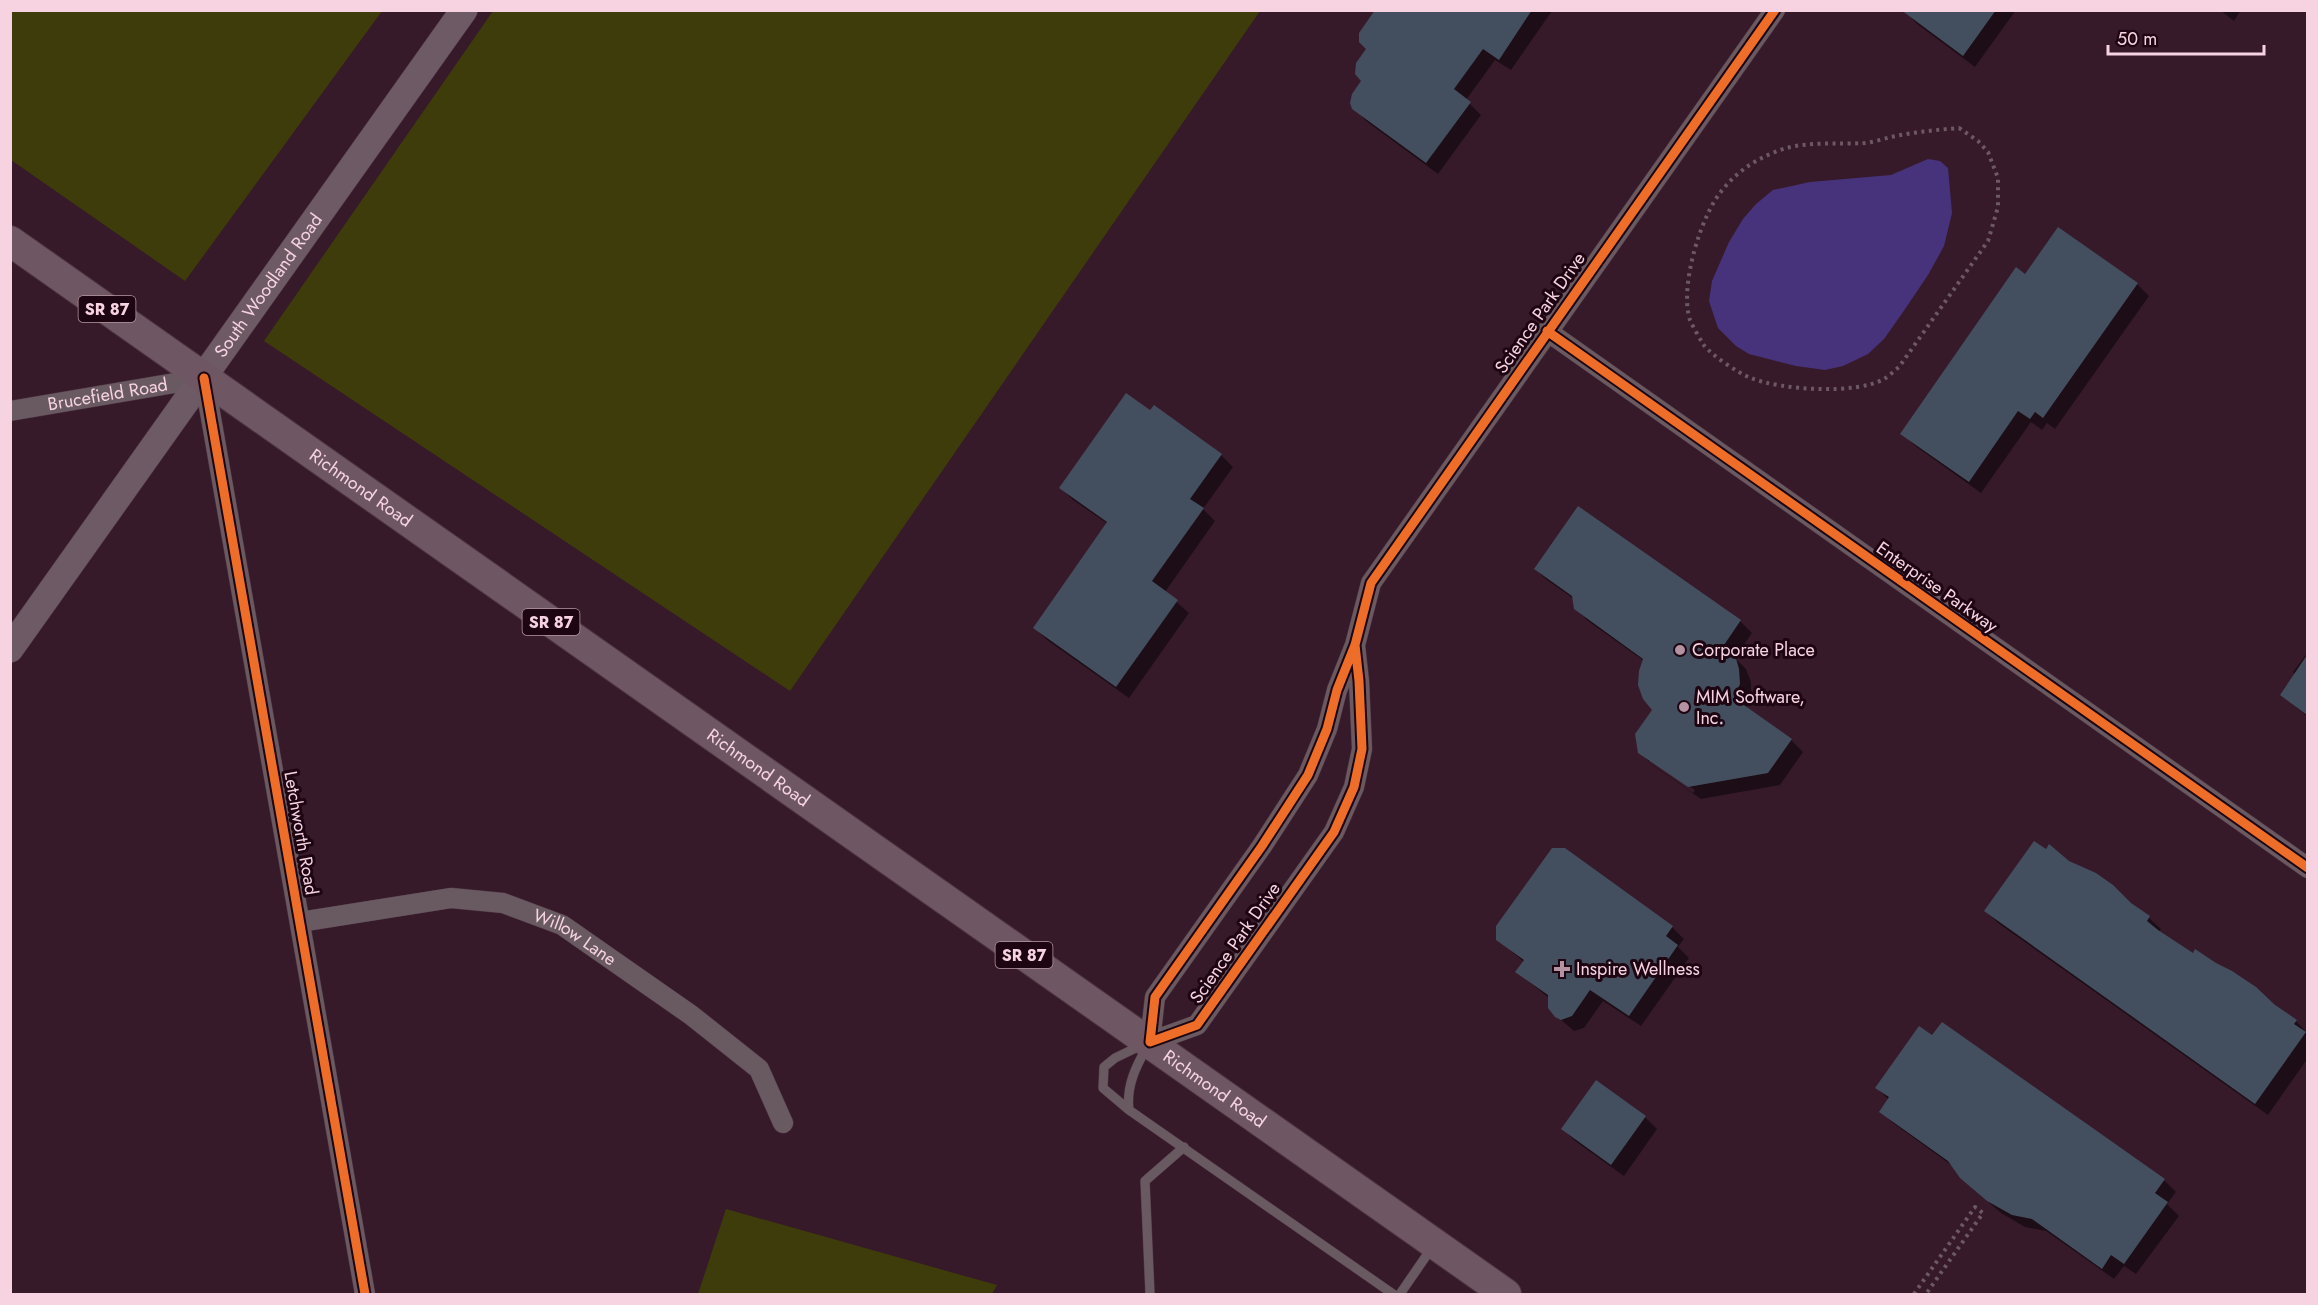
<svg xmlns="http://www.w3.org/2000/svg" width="2318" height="1305" viewBox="0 0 2318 1305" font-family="Jost,sans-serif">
<rect width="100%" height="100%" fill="#371a2a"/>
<!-- green -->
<path fill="#3e3c0a" d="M11,10H382V11L185,281L11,160Z
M493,11V10L1260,11L790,691L264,341Z
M726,1209L961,1275L997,1285L992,1294H698Z"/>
<!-- water -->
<path fill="#47337b" d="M1928,159L1940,161L1948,168L1952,213L1944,246L1928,275L1903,312L1884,339L1868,354L1843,366L1825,370L1796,366L1749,354L1736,346L1718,328L1709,301L1712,281L1729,242L1743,219L1756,204L1773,190L1810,182L1891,175Z"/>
<!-- shadow -->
<path fill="#0007" d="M1377,10L1552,11L1511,70L1495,60L1466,100L1481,115L1438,174L1366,121L1354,108L1362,81L1367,49Z
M2016,10L1975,67L1917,24L1904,10Z
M2220,10H2241L2234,21Z
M2026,276L2137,284L2149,296L2055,429L2047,423L2042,430L2031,422L1981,493L1914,445L1902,433Z
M1150,412L1221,455L1233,467L1203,509L1215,521L1165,592L1189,613L1129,698L1047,640L1035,628L1108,524L1073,500L1061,488Z
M1535,569L1740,621L1752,633L1735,658L1746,669L1751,682V696L1746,708L1791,740L1803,752L1780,785L1701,799L1652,765L1651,764L1693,793L1695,790L1649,759V762L1640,752L1654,710L1644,661L1588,621L1575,608L1574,599L1547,580Z
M2308,652V717L2281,695L2295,675L2293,672Z
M2068,862L2149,918L2161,929L2159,932L2274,1006L2296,1021L2307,1033L2308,1058L2268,1115L1998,923L1986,911Z
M1672,927L1684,939L1678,947L1689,958L1641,1026L1603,1001L1584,1028L1574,1031L1552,1012L1549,998L1517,972L1524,962L1497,939Z
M1596,1082L1645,1117L1657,1129L1624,1176L1575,1141L1563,1129Z
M1877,1088L2164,1180L2176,1192L2167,1204L2179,1216L2136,1274L2124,1266L2114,1279L2046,1231L2025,1227L2001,1213L1973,1189L1954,1167L1893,1123L1881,1111L1889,1100Z"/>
<!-- building -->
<path fill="#434f5f" d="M1375,10H1532L1499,60L1483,49L1454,89L1471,102L1426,163L1352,109L1350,103L1352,94L1361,81L1355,74L1356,63L1366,49L1359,42V33Z
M1901,10H1996L1963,56Z
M2058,227L2138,283L2043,418L2035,412L2030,419L2018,411L1969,482L1900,434L2016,267L2025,274Z
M1126,393L1150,410L1154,405L1222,454L1190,499L1204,508L1152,581L1178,600L1116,687L1033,628L1107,522L1059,488Z
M1578,506L1741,620L1724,645L1735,655L1739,669L1740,684L1734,698L1792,739L1768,773L1688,787L1638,753L1635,734L1652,710L1643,699L1638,685L1639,671L1643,659L1574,609L1572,596L1534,569Z
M2307,655V715L2280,695Z
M2034,841L2046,849L2049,844L2069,861L2096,873L2113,885L2131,903L2150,916L2147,921L2158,930L2193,953L2195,949L2216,963L2232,971L2256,987L2275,1005L2297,1020L2294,1024L2306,1032L2255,1104L1984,911Z
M1552,848H1565L1673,926L1666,936L1678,945L1629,1016L1590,990L1572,1016L1561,1020L1555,1017L1548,1008V995L1515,972L1524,960L1496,940V926Z
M1942,1022L2165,1179L2155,1193L2168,1202L2124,1264L2111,1255L2102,1269L2032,1219L2012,1215L1987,1201L1960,1178L1948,1161L1879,1112L1889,1097L1875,1088L1919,1026L1932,1035Z
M1596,1080L1646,1116L1611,1165L1561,1129Z"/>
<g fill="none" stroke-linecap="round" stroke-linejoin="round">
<defs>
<path id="lane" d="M1142,1045L1115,1058L1104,1067L1103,1088L1129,1110L1393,1294
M1129,1110C1126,1086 1136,1066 1148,1045
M1150,1294L1145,1181L1184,1147
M1400,1294L1433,1246"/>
<g id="street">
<path d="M1547,331L2308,868"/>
<path id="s1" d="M10,411L204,378L365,1294"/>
<path d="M1355,645L1359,681L1362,749L1354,787L1334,832L1197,1025L1150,1042L1155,997L1262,846L1308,775L1327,729L1337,690L1355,645L1371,583L1775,10"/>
<path id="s2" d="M300,922L451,898L503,903L562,925L691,1015L759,1069L783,1123"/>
</g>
<g id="secondary">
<path id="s3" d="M10,649L464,10"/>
</g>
<g id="primary">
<path id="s4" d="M10,241L1506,1294"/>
</g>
</defs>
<!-- lane casing -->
<use href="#lane" stroke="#4f3643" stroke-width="10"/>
<!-- street casing -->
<use href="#street" stroke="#4f3643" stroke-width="21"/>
<!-- secondary casing -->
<use href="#secondary" stroke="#4f3643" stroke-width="28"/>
<!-- primary casing -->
<use href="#primary" stroke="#4f3643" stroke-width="32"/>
<!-- path -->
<path stroke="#6c5962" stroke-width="4" stroke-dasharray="3 4.5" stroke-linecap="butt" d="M1959,128L1978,141L1988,152L1998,178V207L1988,241L1899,367C1894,371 1889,376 1884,379C1855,395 1781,390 1751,378C1738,373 1711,355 1703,344C1699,337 1693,327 1690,320C1679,287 1701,213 1724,188C1738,171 1755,160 1775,152C1803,140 1836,145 1865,143C1874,142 1883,139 1891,137C1914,132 1936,130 1959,128Z
M1914,1294L1975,1207L1983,1213L1926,1294"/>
<!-- lane -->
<use href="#lane" stroke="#695960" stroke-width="9"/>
<!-- street -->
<use href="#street" stroke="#695960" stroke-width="20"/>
<!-- secondary -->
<use href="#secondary" stroke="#6e5a64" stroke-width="27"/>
<!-- primary -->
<use href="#primary" stroke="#6e5762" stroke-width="30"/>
<defs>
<path id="cycleway" d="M1547,331L2308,868
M204,378L365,1294
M1355,645L1359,681L1362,749L1354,787L1334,832L1197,1025L1150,1042L1155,997L1262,846L1308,775L1327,729L1337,690L1355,645L1371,583L1775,10"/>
</defs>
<!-- cycleway casing -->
<use href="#cycleway" stroke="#1d0611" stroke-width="13"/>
<!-- cycleway -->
<use href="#cycleway" stroke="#ee6e29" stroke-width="9"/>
</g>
<!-- markers -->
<g fill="#b492a2" stroke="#1d0611" stroke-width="2">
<circle cx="1680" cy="650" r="6"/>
<circle cx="1684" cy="707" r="6"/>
<path d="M1559 960h6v6h6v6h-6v6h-6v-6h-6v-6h6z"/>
</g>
<g text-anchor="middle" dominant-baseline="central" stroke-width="6" stroke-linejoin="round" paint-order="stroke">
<!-- shield labels -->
<g fill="#1d0611" stroke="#b696a3" stroke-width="1.5">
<rect x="78.5" y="296" width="57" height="26" rx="4.5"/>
<rect x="522.5" y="609" width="57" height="26" rx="4.5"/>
<rect x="995.5" y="942" width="57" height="26" rx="4.5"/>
</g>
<g font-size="16" font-weight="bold" fill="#f7d3e2">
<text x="107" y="309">SR 87</text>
<text x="551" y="622">SR 87</text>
<text x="1024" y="955">SR 87</text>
</g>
<!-- street labels -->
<g font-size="18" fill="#f7d3e2" stroke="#1d0611">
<text stroke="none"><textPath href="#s3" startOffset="446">South Woodland Road</textPath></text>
<text transform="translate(1540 313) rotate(-55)">Science Park Drive</text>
<text stroke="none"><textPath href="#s1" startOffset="99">Brucefield Road</textPath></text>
<text stroke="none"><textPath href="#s4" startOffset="429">Richmond Road</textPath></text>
<text transform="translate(1937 587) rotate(35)">Enterprise Parkway</text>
<text stroke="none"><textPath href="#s4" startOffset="915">Richmond Road</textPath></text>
<text transform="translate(301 833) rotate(80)">Letchworth Road</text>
<text stroke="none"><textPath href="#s2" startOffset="285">Willow Lane</textPath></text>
<text transform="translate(1235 943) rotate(-55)">Science Park Drive</text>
<text stroke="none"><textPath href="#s4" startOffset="1473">Richmond Road</textPath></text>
</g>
<!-- poi labels -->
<g font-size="18" fill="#f7d3e2" stroke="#1d0611" text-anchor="start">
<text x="1692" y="650">Corporate Place</text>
<text x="1696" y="697">MIM Software,<tspan x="1696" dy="21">Inc.</tspan></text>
<text x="1576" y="969">Inspire Wellness</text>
</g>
</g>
<!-- border -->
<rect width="2318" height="1305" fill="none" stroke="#f7d3e2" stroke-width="24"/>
<!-- scale -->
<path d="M2108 45v9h156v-9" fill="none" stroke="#f7d3e2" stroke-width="3"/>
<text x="2117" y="45" font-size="18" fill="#f7d3e2" stroke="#1d0611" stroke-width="4.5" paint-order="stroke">50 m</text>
</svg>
